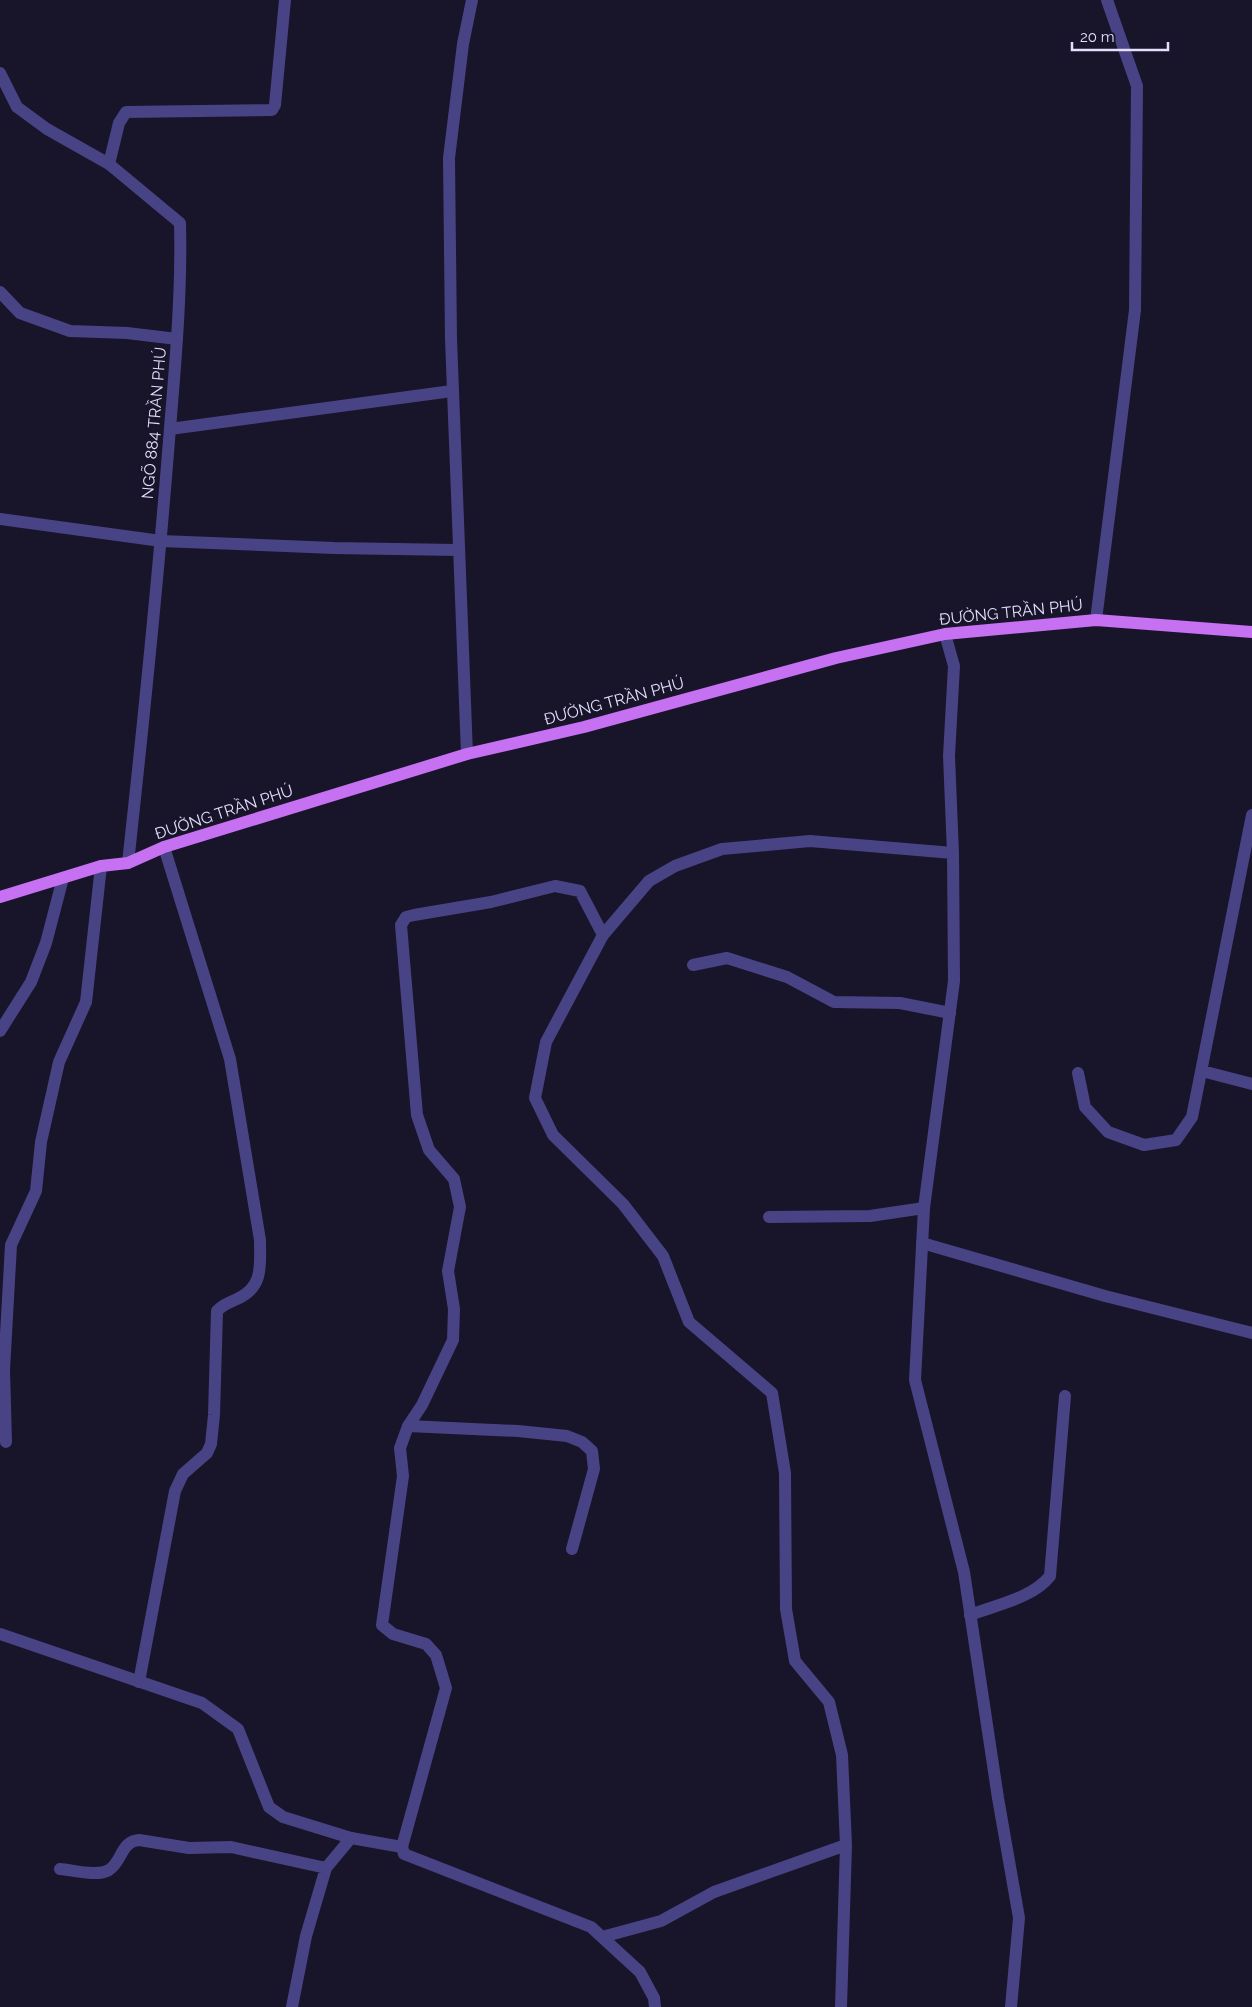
<svg xmlns="http://www.w3.org/2000/svg" width="1252" height="2007" viewBox="0 0 1252 2007" font-family="Raleway,sans-serif">
<rect width="100%" height="100%" fill="#18142a"/>
<g fill="none" stroke-linecap="round" stroke-linejoin="round">
<!-- service -->
<path stroke="#484384" stroke-width="12" d="M109,164L119,123L126,112L272,110L275,105L285,0
M0,292L20,313L70,331L127,333L177,339
M170,429L452,391
M0,519L161,541L334,548L457,550
M1096,620L1135,310L1137,86L1107,0
M693,965L727,958L787,977L834,1002L900,1003L950,1013
M1202,1071L1252,1084
M1078,1073L1085,1107L1108,1132L1144,1145L1176,1140L1192,1117L1252,815
M769,1217L870,1216L924,1208
M922,1243L1105,1296L1252,1333
M408,1426L518,1431L567,1436L582,1442L592,1451L594,1469L572,1549
M6,1442L4,1370L11,1245L36,1191L41,1142L59,1062L86,1002L101,866
M970,1615C996,1605 1033,1598 1050,1576L1065,1396
M139,1682L175,1491L183,1474L207,1453L211,1444L214,1415L217,1311C223,1304 229,1303 237,1299C264,1287 260,1265 260,1240L230,1059L164,847
M402,1847L446,1688L436,1655L426,1644L393,1634L382,1625L403,1476L400,1448L408,1426L422,1405L453,1340L454,1309L448,1271L460,1207L454,1179L429,1150L417,1115L401,925L406,917L414,915L491,902L555,886L580,891L603,935
M60,1869C73,1870 97,1877 109,1870C122,1862 121,1841 139,1840L189,1848L231,1847L326,1868
M292,2007L306,1936L326,1868L351,1838"/>
<!-- minor -->
<path stroke="#484384" stroke-width="12" d="M0,73L17,107L47,129L109,164L180,223C182,300 174,377 168,453C157,590 143,726 128,863
M945,634L954,666L949,756L953,853L954,981L924,1208L915,1380L964,1572L998,1798L1019,1918L1011,2007
M467,754L451,339L449,158L463,44L472,0
M0,1031L31,982L46,943L63,878
M0,1634L202,1703L238,1729L269,1807L283,1817L351,1838L402,1847L404,1854L591,1927L640,1972L654,1998L655,2007
M602,1937L661,1921L714,1892L846,1845
M841,2007L846,1845L842,1755L829,1702L795,1661L786,1609L785,1473L772,1393L689,1322L663,1256L623,1204L553,1135L535,1098L546,1042L603,935L649,881L675,866L722,849L810,841L953,853"/>
<!-- primary -->
<path stroke="#c670f2" stroke-width="12" d="M0,897L101,866L128,863L164,847L467,754L584,727L836,658L945,634L1096,620L1252,632"/>
</g>
<g text-anchor="middle" dominant-baseline="central" stroke-width="4.5" stroke-linejoin="round" paint-order="stroke">
<!-- street labels -->
<g font-size="16" fill="#e3dffc" stroke="#18142a">
<text transform="translate(154 423) rotate(-85)">NGÕ 884 TRẦN PHÚ</text>
<text transform="translate(1011 612) rotate(-6)">ĐƯỜNG TRẦN PHÚ</text>
<text transform="translate(614 701) rotate(-15)">ĐƯỜNG TRẦN PHÚ</text>
<text transform="translate(224 812) rotate(-18)">ĐƯỜNG TRẦN PHÚ</text>
</g>
</g>
<!-- scale -->
<path d="M1072 42v8h96v-8" fill="none" stroke="#e3dffc" stroke-width="2.5"/>
<text x="1080" y="42" font-size="15" fill="#e3dffc" stroke="#18142a" stroke-width="4" paint-order="stroke">20 m</text>
</svg>
